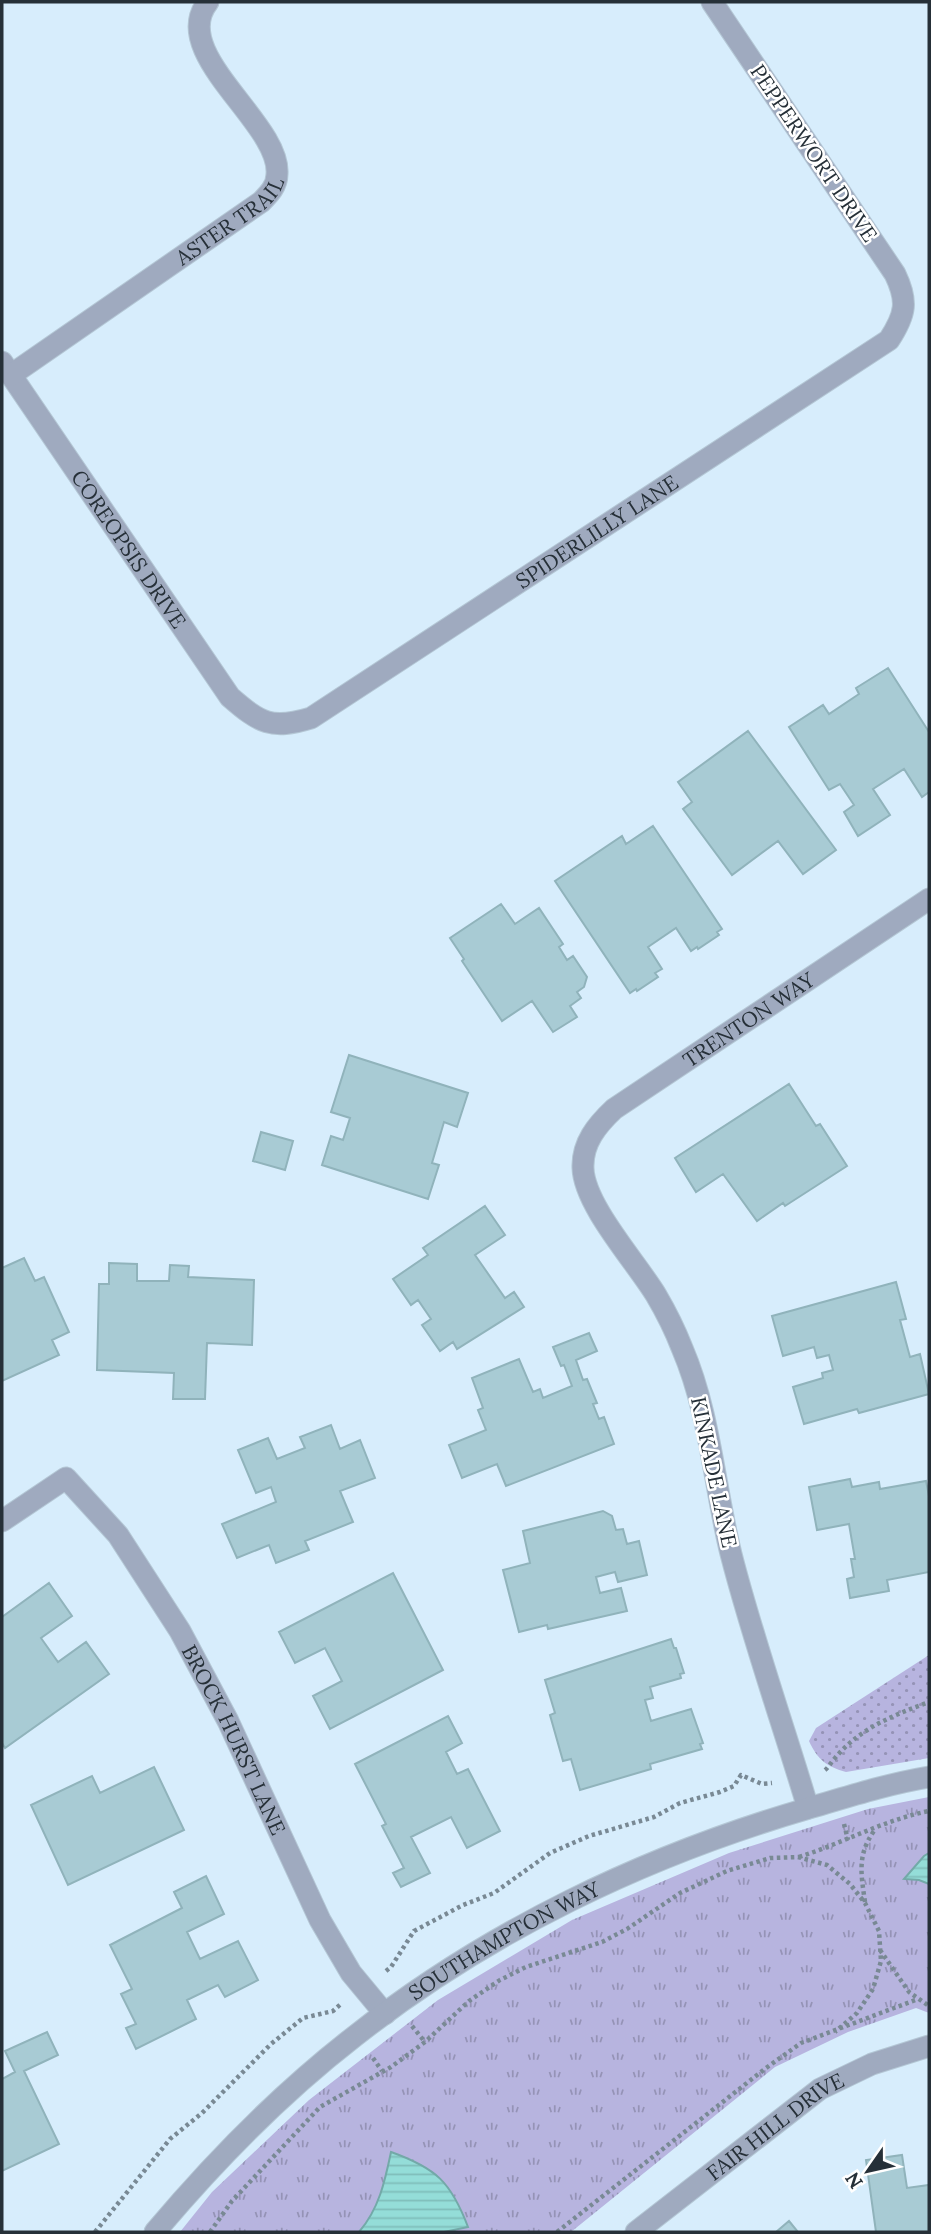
<svg xmlns="http://www.w3.org/2000/svg" width="931" height="2234" viewBox="0 0 931 2234" font-family="Lora,serif">
<defs>
<pattern id="grass-dots" width="8" height="8" patternUnits="userSpaceOnUse" patternTransform="scale(1.75)"><rect width="8" height="8" fill="#b7b4df"/><path d="M2 2h.1M6 6h.1" fill="none" stroke="#9593b6" stroke-width="1.8" stroke-linecap="round"/></pattern>
<pattern id="park-tufts" width="24" height="20" patternUnits="userSpaceOnUse" patternTransform="scale(1.75)"><rect width="24" height="20" fill="#b7b4df"/><path d="M3 7l-1-3M5 7V3M7 7l1-3M15 17l-1-3M17 17v-4M19 17l1-3" fill="none" stroke="#9593b6"/></pattern>
<pattern id="water-rules" width="6" height="5" patternUnits="userSpaceOnUse" patternTransform="scale(1.75)"><rect width="6" height="5" fill="#94ddd8"/><path d="M0 2.5h6" fill="none" stroke="#7fbeba"/></pattern>
</defs>
<rect width="100%" height="100%" fill="#d7edfc"/>
<!-- grass -->
<path fill="url(#grass-dots)" d="M929,1655V1758L846,1772C827,1767 817,1759 809,1741L816,1728Z"/>
<!-- park -->
<path fill="url(#park-tufts)" d="M929,1797V2013L916,2008L848,2032L775,2067L571,2232H180L212,2192L309,2100L438,2000L572,1920L729,1853L868,1809Z"/>
<!-- water -->
<path fill="url(#water-rules)" stroke="#73a9a8" stroke-width="2" d="M929,1853V1884L919,1880L904,1879L924,1856Z
M391,2152C436,2168 451,2182 468,2227L444,2232H359C379,2209 385,2181 391,2152Z"/>
<!-- building -->
<path fill="#a8cbd4" stroke="#90b3bb" stroke-width="2" d="M888,668L929,732V792L922,797L904,769L873,789L890,815L858,836L844,812L854,805L840,784L829,790L789,727L823,705L829,714L859,694L856,688Z
M748,731L836,850L803,874L778,841L732,875L683,809L692,802L678,782Z
M653,826L722,929L717,932L719,935L698,949L697,947L691,951L676,928L648,947L662,969L655,973L658,977L637,991L636,989L630,993L555,881L622,836L626,844Z
M501,904L515,924L539,908L563,944L559,947L567,960L573,956L587,977L584,987L577,992L581,998L570,1006L577,1017L553,1032L532,1001L502,1021L462,961L464,959L450,938Z
M349,1055L468,1093L457,1127L444,1122L432,1163L439,1165L428,1199L322,1165L331,1136L343,1140L350,1118L331,1112Z
M789,1084L816,1126L820,1124L847,1166L785,1206L783,1203L757,1221L723,1174L696,1192L675,1158Z
M261,1132L293,1141L285,1170L253,1161Z
M485,1206L505,1235L475,1255L505,1298L514,1292L524,1307L457,1349L453,1342L440,1351L422,1325L431,1319L418,1300L411,1305L393,1279L428,1255L423,1248Z
M24,1258L35,1281L44,1277L69,1332L52,1340L59,1355L2,1381V1268Z
M109,1263L137,1264V1281H169L170,1265L189,1266L188,1277L254,1280L252,1345L207,1343L205,1399H173L174,1373L97,1370L99,1284H109Z
M896,1282L906,1319L900,1320L910,1357L920,1354L929,1394L859,1413L857,1409L804,1424L793,1387L823,1378L822,1373L833,1370L829,1355L817,1358L814,1347L783,1356L772,1316Z
M589,1333L597,1351L576,1360L583,1380L587,1379L597,1403L593,1404L599,1419L604,1417L614,1444L506,1486L497,1464L462,1478L449,1445L486,1430L478,1410L483,1408L472,1378L519,1359L533,1392L540,1389L543,1398L572,1386L564,1365L561,1366L553,1347Z
M331,1425L340,1449L360,1440L375,1478L340,1491L353,1522L305,1541L309,1550L276,1563L269,1545L237,1558L222,1524L276,1502L271,1487L256,1493L238,1450L268,1438L277,1459L305,1448L300,1437Z
M850,1479L852,1487L879,1482L880,1489L926,1481L929,1496V1572L887,1580L889,1591L850,1598L847,1579L854,1577L851,1559H855L849,1524L817,1530L809,1487Z
M603,1511L612,1516L616,1530L623,1529L627,1544L639,1541L647,1575L618,1582L615,1572L596,1577L600,1593L621,1588L627,1611L548,1629L547,1625L519,1632L503,1570L530,1563L523,1531Z
M393,1573L443,1670L330,1729L313,1696L342,1681L325,1648L295,1663L279,1632Z
M49,1583L72,1616L41,1638L58,1662L86,1642L109,1674L5,1748L2,1743V1617Z
M671,1639L674,1648H676L684,1673L680,1674L681,1678L650,1687L653,1698L645,1700L651,1721L691,1709L703,1743L700,1744L702,1749L650,1764L651,1769L580,1790L571,1759L563,1761L550,1715L555,1713L545,1680Z
M448,1716L462,1743L446,1752L457,1774L468,1769L500,1831L467,1848L451,1817L411,1837L430,1873L401,1887L393,1873L404,1868L382,1826L386,1824L355,1764Z
M154,1767L184,1830L68,1885L31,1805L92,1776L100,1793Z
M206,1876L224,1914L187,1932L200,1959L238,1941L258,1980L225,1997L218,1985L187,2000L196,2019L136,2049L126,2028L136,2024L121,1994L132,1989L110,1945L182,1908L174,1892Z
M47,2032L58,2055L24,2071L59,2144L2,2171V2079L15,2072L5,2051Z
M902,2155L907,2188L929,2185V2232H876L866,2160Z
M789,2221L798,2232H776Z"/>
<g fill="none" stroke-linecap="round" stroke-linejoin="round">
<defs>
<g id="minor">
<path id="s1" d="M2,362L230,697C260,723 271,730 311,718L889,340C906,314 908,301 895,274L712,2"/>
<path id="s2" d="M11,375L261,202C269,194 277,186 277,174C281,123 167,53 208,2"/>
<path id="s3" d="M2,1521L66,1478L118,1535L180,1631L228,1721L320,1920L351,1973L385,2014"/>
<path id="s4" d="M808,1808C783,1724 753,1640 731,1554C714,1485 710,1413 682,1348C675,1330 666,1312 656,1295C636,1262 584,1205 583,1168C582,1143 597,1125 614,1109L929,899"/>
<path id="s5" d="M155,2232C213,2163 284,2091 355,2036C488,1931 645,1856 806,1809C847,1797 887,1784 929,1777"/>
<path id="s6" d="M636,2232L820,2089L872,2064L929,2046"/>
</g>
</defs>
<!-- minor casing -->
<use href="#minor" stroke="#b4c7d5" stroke-width="23"/>
<!-- path -->
<path stroke="#798994" stroke-width="4.5" stroke-dasharray="3.5 3.5" stroke-linecap="butt" d="M825,1770C829,1767 831,1762 835,1758C860,1728 894,1715 929,1702
M844,1824L848,1840
M799,1857C843,1843 884,1820 929,1811
M865,1902C861,1874 857,1855 874,1831
M880,1950L909,1992L929,2006
M386,1971L391,1967L414,1931L463,1905L494,1893L550,1853L589,1836L654,1817L680,1803L720,1792L734,1786L741,1775L762,1784L772,1783
M412,2026L425,2042
M373,2058L382,2071
M95,2232L170,2139L202,2113L271,2044L303,2018L333,2011L342,2003
M210,2232L232,2201L320,2107L391,2067L425,2042L469,2001L500,1980L526,1967L602,1942L627,1929L680,1893L727,1871L770,1858L798,1857L827,1865L850,1884L865,1903L879,1931L881,1961L873,1989L857,2013L835,2032
M557,2232L766,2068L801,2043L918,1999"/>
<!-- minor -->
<use href="#minor" stroke="#9faabf" stroke-width="21"/>
</g>
<g text-anchor="middle" dominant-baseline="central" stroke-width="5" stroke-linejoin="round" paint-order="stroke">
<!-- street labels -->
<g font-size="21" fill="#263038" stroke="#fff">
<text transform="translate(814 153) rotate(56)">PEPPERWORT DRIVE</text>
<text stroke="none"><textPath href="#s2" startOffset="268">ASTER TRAIL</textPath></text>
<text stroke="none"><textPath href="#s1" startOffset="836">SPIDERLILLY LANE</textPath></text>
<text stroke="none"><textPath href="#s1" startOffset="226">COREOPSIS DRIVE</textPath></text>
<text stroke="none"><textPath href="#s4" startOffset="915">TRENTON WAY</textPath></text>
<text transform="translate(714 1472) rotate(78)">KINKADE LANE</text>
<text stroke="none"><textPath href="#s3" startOffset="390">BROCK HURST LANE</textPath></text>
<text stroke="none"><textPath href="#s5" startOffset="458">SOUTHAMPTON WAY</textPath></text>
<text stroke="none"><textPath href="#s6" startOffset="175">FAIR HILL DRIVE</textPath></text>
</g>
</g>
<!-- border -->
<rect width="931" height="2234" fill="none" stroke="#263038" stroke-width="7"/>
<!-- north arrow -->
<g transform="translate(868 2171) rotate(236)" stroke="#ffffff" stroke-width="5" paint-order="stroke">
<path d="M0-5L12 26L0 18L-12 26Z" fill="#263038"/>
<text y="-10" font-size="19" font-weight="bold" text-anchor="middle" fill="#263038">N</text>
</g>
</svg>
